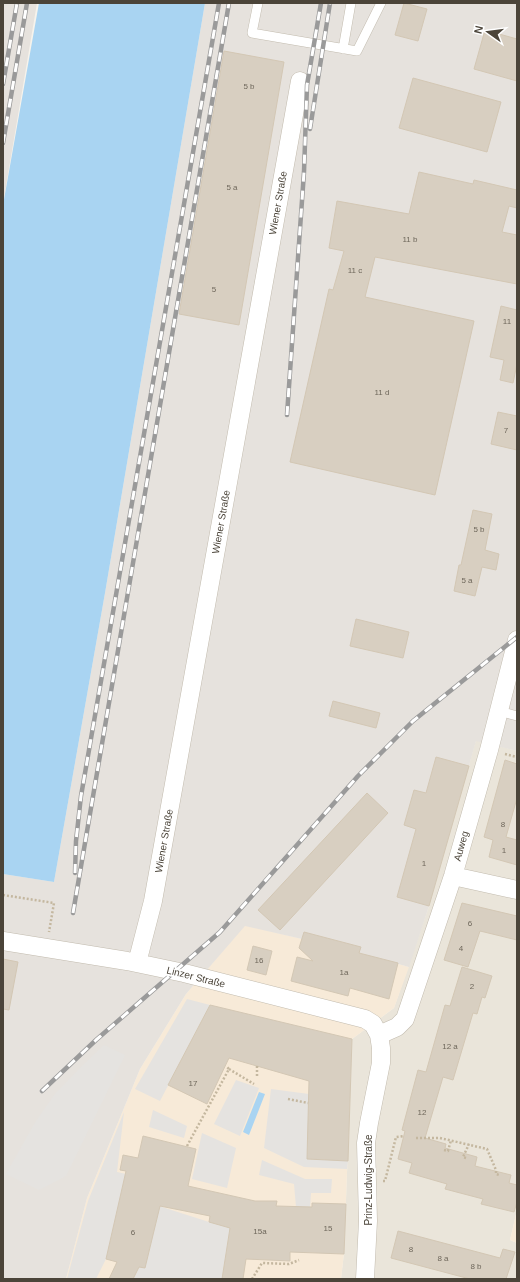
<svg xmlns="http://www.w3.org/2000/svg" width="520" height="1282" viewBox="0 0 520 1282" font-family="Arial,sans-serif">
<rect width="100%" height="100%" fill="#f6f3ec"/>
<!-- residential -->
<path fill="#eae5da" d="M476,740L517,751V1210L510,1240L517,1243V1279H341L344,1253L352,1039L394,1008L429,906Z"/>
<!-- commercial -->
<path fill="#f7ead8" d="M245,925L302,939L304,932L361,947L359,953L409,967L394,1008L352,1039L344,1253L341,1279H66L87,1198L140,1069L186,994Z
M517,1210V1243L510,1240Z"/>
<!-- industrial -->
<path fill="#e6e2dd" d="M3,3H37L3,204Z
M205,3H517V751L476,741L429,906L409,967L359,953L360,947L304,932L302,939L245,926L186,994L140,1069L87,1198L66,1279H3V874L54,882L105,593Z"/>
<!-- parking -->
<path fill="#e5e3e0" d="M187,999L210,1005L160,1101L135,1089Z
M104,1045L125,1055L66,1176L39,1190L6,1174L36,1121L55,1094L82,1066Z
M236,1080L259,1088L240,1136L214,1124Z
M271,1089L309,1094L307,1159L348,1161L347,1169L304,1167L264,1148Z
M153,1110L187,1126L184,1138L149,1127Z
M124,1112L117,1172L126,1174L106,1259L96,1279H67L88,1201Z
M202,1133L236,1148L227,1188L192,1179Z
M262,1160L305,1179H332L331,1193H311L310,1208L296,1207L294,1184L259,1175Z
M159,1206L209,1222L230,1228L222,1279H133L139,1267L145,1268Z"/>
<!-- water -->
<path fill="#a9d4f2" d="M39,3H205L105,593L54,882L3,874V205Z
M259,1092L265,1094L249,1135L243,1132Z"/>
<!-- building -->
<path fill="#d8cfc1" stroke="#d3c7b4" d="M404,3L427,9L418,41L395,35Z
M485,30L517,39V81L474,69Z
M224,51L284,62L239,325L179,314Z
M413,78L501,102L487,152L399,128Z
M419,172L473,184L474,180L517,190V208L509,206L502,232L517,235V284L375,257L365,297L474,321L435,495L290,462L329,289L333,290L344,251L329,248L337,201L409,214Z
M501,306L517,310V364L513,383L500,380L504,360L490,357Z
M498,412L517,416V450L491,444Z
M473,510L492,514L485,550L499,554L496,570L482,567L475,596L454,591L459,565H461Z
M356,619L409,632L403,658L350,646Z
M333,701L380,713L376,728L329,716Z
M436,757L469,766L429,906L397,897L416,829L404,825L414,790L426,793Z
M505,760L517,764V798L506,837L517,840V865L489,857L493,840L484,837Z
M367,793L388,813L280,930L258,910Z
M462,903L517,916V940L480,931L468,967L444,960Z
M304,932L361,947L359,953L398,963L389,999L350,988L348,996L291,981L297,957L313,961L299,948Z
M253,946L272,951L266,975L247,970Z
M3,959L18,962L9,1010L3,1009Z
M462,967L492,976L485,998L482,997L477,1014L473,1013L453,1080L443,1077L425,1138L446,1144L445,1148L477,1157L475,1166L511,1175L509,1183L517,1185V1202L514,1212L481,1204L483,1199L445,1189L447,1184L409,1173L412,1163L398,1159L405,1131L402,1130L418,1070L426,1072L445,1005L450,1006Z
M210,1005L352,1039L348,1161L307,1159L309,1081L229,1058L207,1104L168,1085Z
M143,1136L196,1149L188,1186L255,1201H277L276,1206L312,1207V1203L346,1204L344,1254L290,1252V1261L246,1259L243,1279H222L230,1228L209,1222L210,1216L160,1206L145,1268L139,1267L133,1279H109L117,1262L106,1259L126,1171L120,1170L123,1155L138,1158Z
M398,1231L500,1258L503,1249L515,1252L506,1279H470L391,1258Z"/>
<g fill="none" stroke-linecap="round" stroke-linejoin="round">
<defs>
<path id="service" d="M258,3L252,33L357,51L381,3
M343,49L351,3
M499,711L517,716"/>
<path id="minor" d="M453,876L517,890
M3,941L127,961L184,973L365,1019L373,1024L379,1035L381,1048V1063L369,1123L366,1143L368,1221L365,1279
M137,963L153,901L300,81
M379,1035L397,1027L405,1019L453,876L489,750L517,640"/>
</defs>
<!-- service casing -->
<use href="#service" stroke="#c2bbae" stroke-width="10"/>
<!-- minor casing -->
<use href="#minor" stroke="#c2bbae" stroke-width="19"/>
<!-- path -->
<path stroke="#c4b79f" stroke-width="2.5" stroke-dasharray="2 2" stroke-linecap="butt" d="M505,754L517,757
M3,895L54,903L49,932
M257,1066V1077
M229,1069L254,1084
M288,1099L308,1103
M416,1138H440L487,1149L496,1170V1174L499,1175
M187,1146L229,1069L226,1066
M444,1150L448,1151L451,1140
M466,1158L463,1157L469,1144
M383,1181H385L396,1137L404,1136
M252,1279L262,1263L289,1264L299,1260"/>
<!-- service -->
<use href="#service" stroke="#fff" stroke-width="9"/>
<!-- minor -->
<use href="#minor" stroke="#fff" stroke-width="18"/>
<defs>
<path id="rail" d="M3,84L17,3
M310,129L330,3
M3,143L27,3
M287,415L304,172L307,85L321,3
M75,873L76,841L81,796L219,3
M73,913L229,3
M42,1091L96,1040L220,932L358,776L413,721L517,637"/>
</defs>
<!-- rail casing -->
<use href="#rail" stroke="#9a9a9a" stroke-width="4.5"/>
<!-- rail -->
<use href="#rail" stroke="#fff" stroke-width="3" stroke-dasharray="9" stroke-linecap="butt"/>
</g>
<g text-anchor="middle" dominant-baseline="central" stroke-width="4" stroke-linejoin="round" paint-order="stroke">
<!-- number labels -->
<g font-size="8" fill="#6e675b">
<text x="249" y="86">5 b</text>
<text x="232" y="187">5 a</text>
<text x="410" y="239">11 b</text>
<text x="355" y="270">11 c</text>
<text x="214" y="289">5</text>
<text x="507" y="321">11</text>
<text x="382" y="392">11 d</text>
<text x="506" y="430">7</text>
<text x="479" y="529">5 b</text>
<text x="467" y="580">5 a</text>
<text x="503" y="824">8</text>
<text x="504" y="850">1</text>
<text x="424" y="863">1</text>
<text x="470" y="923">6</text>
<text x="461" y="948">4</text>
<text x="259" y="960">16</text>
<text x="344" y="972">1a</text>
<text x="472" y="986">2</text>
<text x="450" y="1046">12 a</text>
<text x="193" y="1083">17</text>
<text x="422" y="1112">12</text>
<text x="328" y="1228">15</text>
<text x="260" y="1231">15a</text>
<text x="133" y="1232">6</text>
<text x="411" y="1249">8</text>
<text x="443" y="1258">8 a</text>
<text x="476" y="1266">8 b</text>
</g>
<!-- street labels -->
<g font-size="10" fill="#4b4439" stroke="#fff">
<text transform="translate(278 203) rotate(-80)">Wiener Straße</text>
<text transform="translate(221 522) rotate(-80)">Wiener Straße</text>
<text transform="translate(164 841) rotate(-80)">Wiener Straße</text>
<text transform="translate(461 846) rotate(-74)">Auweg</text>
<text transform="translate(196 977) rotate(14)">Linzer Straße</text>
<text transform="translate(368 1180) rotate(-90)">Prinz-Ludwig-Straße</text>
</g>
</g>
<!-- border -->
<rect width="520" height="1282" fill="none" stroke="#4b4439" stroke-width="8"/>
<!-- north arrow -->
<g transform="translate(488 32) rotate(284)" stroke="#ffffff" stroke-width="3" paint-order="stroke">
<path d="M0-3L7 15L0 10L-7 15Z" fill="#4b4439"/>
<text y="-6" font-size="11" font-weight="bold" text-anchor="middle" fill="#4b4439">N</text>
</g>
</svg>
